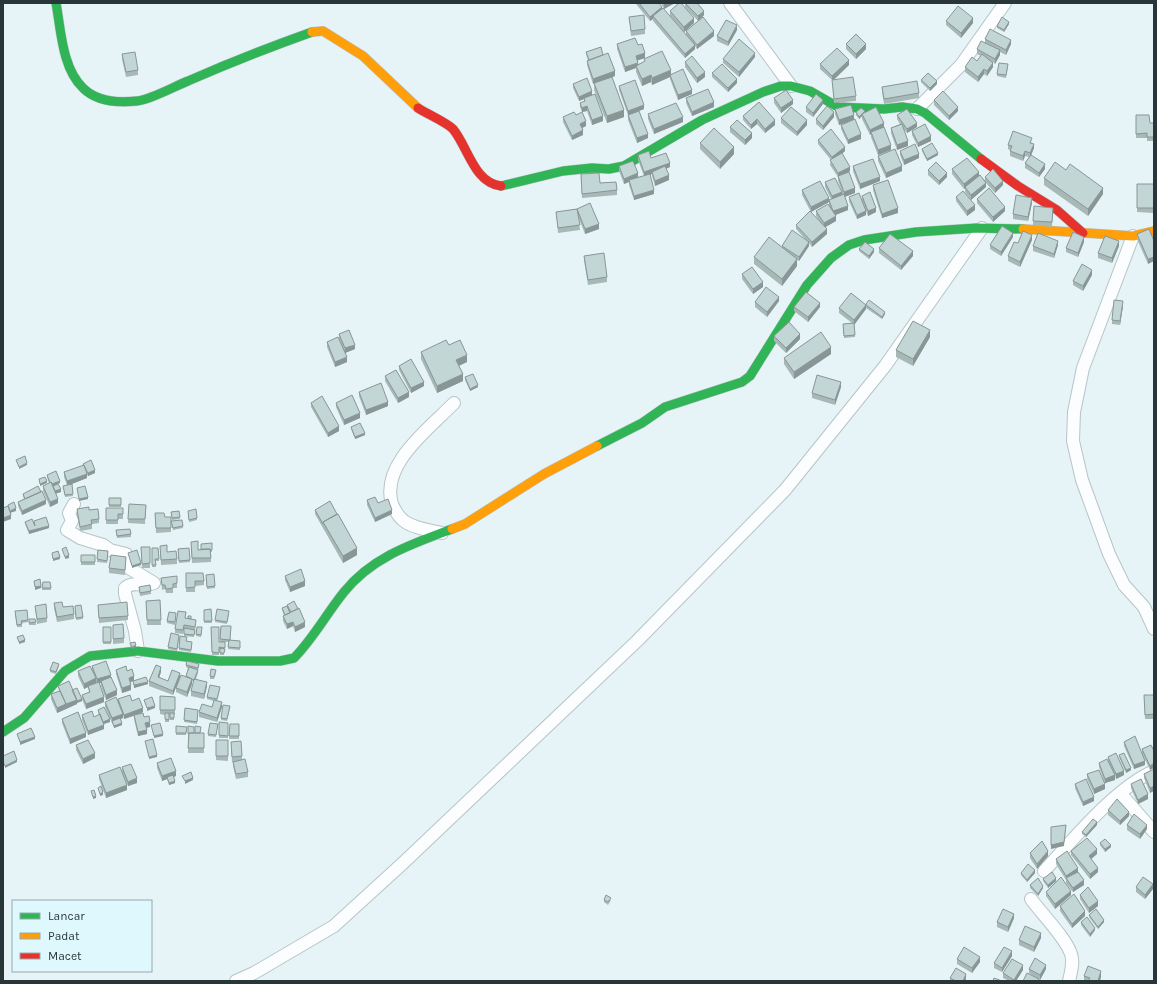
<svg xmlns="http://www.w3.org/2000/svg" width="1157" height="984" viewBox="0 0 1157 984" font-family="Karla,sans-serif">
<rect width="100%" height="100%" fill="#e6f4f7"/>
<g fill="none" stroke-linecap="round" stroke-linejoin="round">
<defs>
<path id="street" d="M730,3L791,86
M917,109L961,65L1005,3
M1133,236L1083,368L1074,412L1073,441L1082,480L1109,554L1124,585L1144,607L1154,629
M74,504L69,513L72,521L67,530L80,538L103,545L110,550L126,554L129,568L154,583C143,588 134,580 125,588V594L135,631L138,651
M442,533C430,530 417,529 407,523C400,519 395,511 392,504C380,464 430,428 454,403
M1121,794L1154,832
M1044,871C1074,839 1114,789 1154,771
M1031,899C1041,913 1066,938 1071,954C1074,962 1071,972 1069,981
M236,981L254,973L334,926L402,864L637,641L785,490L885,366L982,228"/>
<path id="fast" d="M56,3C61,30 62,68 83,88C97,102 119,103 137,101C150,100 175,86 188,81C229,63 270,47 312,32
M501,186L563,171L592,168L609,169L624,166L702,120L763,92L781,86H791L810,91L838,107L884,109L902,107L917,109L925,113L981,159
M597,446L642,423L665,407L742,382L750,376L807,285L831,258L849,245L864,240L916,232L977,228L1023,229
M3,732L24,718L65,671L90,656L138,651L218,661H280L294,658C313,639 327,613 344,592C372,557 412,544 452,529"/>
<path id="slow" d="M312,32L323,31L363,56L418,108
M1023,229L1133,236L1154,231
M452,529L465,524L544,474L597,446"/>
<path id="jam" d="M418,108C427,114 446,122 453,129C468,147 474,183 501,186
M981,159L1018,186L1057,210L1083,233"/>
</defs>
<!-- street casing -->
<use href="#street" stroke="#b8c4c7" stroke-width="14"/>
<!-- fast casing -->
<use href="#fast" stroke="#b8c4c7" stroke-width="10"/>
<!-- slow casing -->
<use href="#slow" stroke="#b8c4c7" stroke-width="10"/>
<!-- jam casing -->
<use href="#jam" stroke="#b8c4c7" stroke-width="10"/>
<!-- street -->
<use href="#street" stroke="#fbfdfe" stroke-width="12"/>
<!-- fast -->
<use href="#fast" stroke="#30b455" stroke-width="9"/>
<!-- slow -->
<use href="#slow" stroke="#ff9f0a" stroke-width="9"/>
<!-- jam -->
<use href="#jam" stroke="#e5322d" stroke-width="9"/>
</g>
<!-- wall -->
<path fill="#a7b8b7" d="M636,3H659L662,8L686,35V31L698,21L685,7V3H697L704,15L699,21L714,36L697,49L695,46V49L685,58L653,21V19L650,21L636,4Z
M661,3H675L664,9Z
M670,11L694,23L684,32L670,16Z
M629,17L645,29V34L631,36Z
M946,21L973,23L961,38L946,25Z
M1009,24L1004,32L997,28V26Z
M737,30L728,46L717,41V36Z
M985,39L1011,44L1006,55L1000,52V55L995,64L993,62V67L987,76L984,74L978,82L965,72V67L977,61L981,56L977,54V49L985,42Z
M617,44L638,45L645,58L638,60V64L644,62V59L671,74L692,94L678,100L670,79V77L652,85L651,82L642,86L636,72V68L625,72L617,49Z
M846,44L866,49L856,59L846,49Z
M586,52L603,55L615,76L612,77L624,117L607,123L594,90V83L593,84L587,65V61L588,60L586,54Z
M122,54L138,70V75L126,77L122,59Z
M755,57L739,77L723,63V59Z
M685,62L705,77L697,83L685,67Z
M820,64L849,65L834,80L856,96V101L834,103L832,80L820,69Z
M1008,67L1006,78L997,76V74Z
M712,73L737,83L728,92L712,77Z
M921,80L937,84L930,91L921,82Z
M573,84L592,96L603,121L592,125L587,111L582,112L580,107V103L584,102V99L579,101L573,88Z
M619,86L644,109L639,111L648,138L637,143L628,120V115L619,90Z
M882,87L919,93V98L884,104L882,91Z
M686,98L714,107L692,116L686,103Z
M774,98L793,104L781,113L774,103Z
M934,100L958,111L949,120L934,105Z
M759,102L775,125L765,133L757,124L751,129L743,120V116Z
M823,104L813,117L806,112V107Z
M835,109L854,119L861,139L848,144L841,129V125L847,122L839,125L835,114Z
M856,112H865L884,127L891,150L878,155L871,137V134L870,135L862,119V116L859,119L856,115Z
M648,114L683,122L654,134L648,119Z
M576,115L586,126L582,128L583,135L572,140L563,122V117Z
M897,115L917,127L907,133L904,129L908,146L897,150L891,133V128L900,124L897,119Z
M1136,115L1150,123H1154V141H1147V138H1136Z
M834,117L823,130L816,124V119Z
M781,118L807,125L797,136L781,123Z
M730,127L752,138L745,145L730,132Z
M912,131L931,141L918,147L912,135Z
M818,140L845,151L842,154L850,171L846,173L855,193L845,197L848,210L835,215L836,221L825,227L827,234L812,247L809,243V246L799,261L797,260V266L782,286L754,264V257L782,248V246L806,240L796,229V225L820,222L816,216V211L829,205V200L831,199L825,187V182L842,191L838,181V177L830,165L831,160L818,144Z
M1032,142L1031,143L1034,148L1031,155L1045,169L1039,177L1025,168V163L1029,157L1025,156L1023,161L1010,156V150L1008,149V145Z
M700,143L734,154L720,169L700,149Z
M922,149L938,155L927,161L922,151Z
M900,151L919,158L904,165L900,155Z
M638,155L651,158L670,167L666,169L669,180L655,186L652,176V174L650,175L654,194L634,200L629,185V182L624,184L619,171V166L638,177L644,176L638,160Z
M878,156L902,171L886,178L878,161Z
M853,166L880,181L860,189L853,171Z
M952,169L979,176L985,180V177L1003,185L995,193L986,183V187L971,200L965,192V188L964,189L952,174Z
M928,170L947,177L939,185L928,175Z
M581,174L617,190V195L582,198Z
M1044,178L1103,194L1088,216L1044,185Z
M1137,184H1154V213L1137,212Z
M873,185L898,213L882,218L873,190Z
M802,190L829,202L811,212L802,195Z
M862,196L876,212L868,216L866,211V215L857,219L849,201V197L862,199Z
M956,197L975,210L967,216L956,201Z
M977,199L1005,211L993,222L977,203Z
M1032,203L1028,221L1013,219V214Z
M577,209L599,229L585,234L578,216L580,230L558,233L556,212Z
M1053,212L1052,227L1033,225V221Z
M1149,229L1148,264L1137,239V234Z
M1013,237L1001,256L990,249V245Z
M1032,240L1020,267L1008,261V256L1018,243Z
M1084,242L1078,257L1066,252V248Z
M1058,245L1054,258L1033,251V246Z
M1119,246L1112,263L1098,258V253Z
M879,248L913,256L901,270L879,253Z
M859,249L874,252L869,259L859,251Z
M584,256L607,277V282L588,285L584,260Z
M742,274L763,287L753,294L742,279Z
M1092,275L1083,291L1073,285V281Z
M779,301L767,317L755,307V302Z
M866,304L885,314L882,319L866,308V309L854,325V324L855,337L844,338L843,326L852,323L839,313V308Z
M1123,306L1120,325L1112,324V320Z
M794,307H820L808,322L794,311Z
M339,334L355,349L345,353L339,339Z
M774,336L800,339L786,353L774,341Z
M930,337L913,366L896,357V350Z
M327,342L347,362L335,367L327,347Z
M449,345L467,362L459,366L463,381L437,393L421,359V352Z
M831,354L794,379L784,364V358Z
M399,366L424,386L411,393L399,370Z
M385,376L409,397L398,403L385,381Z
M465,377L478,387L470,391L465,380Z
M841,387L835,405L812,398V393Z
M359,392L388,406L366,415L359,396Z
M311,403L339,431L328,437L311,407Z
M336,403L360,418L344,425L336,407Z
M351,427L365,435L355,439L351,429Z
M64,472L95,473L88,476L87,475V478L71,484L73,496L65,497L63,486L67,485L64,477Z
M47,475L60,483L53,486L61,492L56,493L58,503L50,507L43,491V486L49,483L47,477Z
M23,494L46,504L22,515L18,506V502L24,499L23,496Z
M109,498H121V507H109Z
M367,500L378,503L392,514L375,522L367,505Z
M129,504L146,505L145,524L128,523Z
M106,508H123V519H118V524H106Z
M77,509L89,510L99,519V523L92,524V529L80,531L77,513Z
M315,510L337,514L357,555L343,563L315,514Z
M179,511L180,519L172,520L171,512Z
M188,511L197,518V520L189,522Z
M155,513L165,517H171V532L156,533Z
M34,521L49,528L29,534L25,524V522L34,524Z
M171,521L183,526V528L173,530Z
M116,530L131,534V537L117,538Z
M191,542L198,550L201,549L212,543V552H211V562L192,563Z
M160,546L177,559V564L161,565Z
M141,547H150V568H142Z
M152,548H158L159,561H155L156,567H152Z
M189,548L190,562L179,563L178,549Z
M98,550L108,551L107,563L97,562Z
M81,555H95V565H81Z
M126,561L125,575L109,573V568Z
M186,573L204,581V585L195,586V592H186Z
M206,575L215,586V588L207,589Z
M285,576L305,586L290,592L285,580Z
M161,578L177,583V588H173V593H166L165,589L162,590Z
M43,582H50L51,590H42Z
M139,587L151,591V594L140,596Z
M160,600L161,625H147L146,601Z
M54,603L63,607L74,614V619L57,622L54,608Z
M98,605L128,616V620L99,623Z
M287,605L305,627L295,632L293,626L287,629L283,621V616L284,615L282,610V608L287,607Z
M35,606L47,618V622L37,624Z
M75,606L83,617V619L76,620Z
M211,609L212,623H204V610Z
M229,613L227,624L215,622V620Z
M15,614L28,620V622L22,623V627H17Z
M176,616L175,625L167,623V621Z
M186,618L191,619L196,624L194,637L184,636V630L183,634L175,633V629Z
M29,619H35L36,625H29Z
M221,626L230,640L240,641V650L228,649L229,642H220Z
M103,627H111V644H103Z
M211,627L219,642H225L224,655H220V650H219V655H212Z
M113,629L124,638V643L113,644Z
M202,630L201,637L196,636V634Z
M179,637L177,651L168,649V647Z
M186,642L192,645L191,652L179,650V648Z
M186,665L199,667L198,670V673L196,679L207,686L204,699L191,696V691L194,682L192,681V684L187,697L176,692V688L186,676L188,668L186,667Z
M59,666L56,674L50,672V670Z
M92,666L111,677L117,695L106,700L101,686V683H99L104,702L86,709L82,699V695L89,692L88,687L84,689L78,676V671L94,674L92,670Z
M116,670L127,671L134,680L148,684L134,688L133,681L131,682V690L122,693L116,674Z
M161,672L159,677L168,681L180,677L173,695L149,686V681Z
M216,673L214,679H210V676Z
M58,686L72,690L82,701L77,703V704L66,709V707V709L57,713L51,699V694L59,691Z
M220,689L217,701L222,707L217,722L199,717V712L212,707L214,701L207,699V697Z
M1144,695H1154V719H1145Z
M160,696L175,697V715H174V720H170V715H169V722H165V715L160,714Z
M118,699L132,701L143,712L139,714L144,717L150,727L146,728L147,734L138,736L134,719V716L124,719L123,715V718L120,719L122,725L114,728L112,722V723L105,707V702L118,703Z
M185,708L198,710L197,724L184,722Z
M230,708L227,721L221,720V718Z
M98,710L110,722L104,724V729L88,735L82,720V715L94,717L99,715L98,712Z
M62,719L86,737L70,744L62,723Z
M219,722L228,723V738H219Z
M218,724L216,737L208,736V734Z
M230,724H239V739H229Z
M176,726L187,727L186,735H176Z
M188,726L194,733H204V753H188Z
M216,740H228V761L216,760Z
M231,742L242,756V760L248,772V777L236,779L233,766V762H232Z
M1124,742L1145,765L1134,769L1124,746Z
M76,745L95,758L83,764L76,750Z
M1142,749L1154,751L1150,770L1142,753Z
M1119,755L1131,770L1126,773L1119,757Z
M1108,757L1124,775L1116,779L1115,775V780L1105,783L1099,767V763L1108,762Z
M157,763L176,776L174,777L175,783L169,785L167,779L162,781L157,768Z
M122,767L137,783L128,786L122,772Z
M1154,769L1150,793L1144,778V774Z
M1087,774L1105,789L1094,794L1087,779Z
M99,775L127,790L106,798L99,779Z
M1075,784L1094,801L1083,806L1075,788Z
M1131,784L1148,799L1138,804L1131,788Z
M1108,810L1129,816L1120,825L1108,815Z
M1097,825L1086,837L1082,834V832Z
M1127,825L1147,829L1140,839L1127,830Z
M1100,843L1111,847L1105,852L1100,845Z
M1071,851L1097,854L1091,859L1098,872L1090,879L1071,855Z
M1030,853L1048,856L1037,869L1030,858Z
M1056,859L1078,872L1084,885L1073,892L1066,883V880L1056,864Z
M1021,873H1035L1027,882L1021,875Z
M1043,879L1056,881L1048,888L1043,881Z
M1030,885L1043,888L1038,896L1030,888Z
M1136,887L1153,889L1145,899L1136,892Z
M1046,892L1071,895L1055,909L1046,896Z
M1080,895L1098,906L1089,913L1080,899Z
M604,900H611L608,905L604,902Z
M1060,906L1085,916L1072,928L1060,911Z
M1089,915L1104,922L1098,929L1089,917Z
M1014,918L1008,932L997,927V922Z
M1081,922L1095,930L1090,937L1081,925Z
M1041,938L1034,952L1019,945V940Z
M1012,956L1002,972L994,968V963Z
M957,959L980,962L972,973L957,964Z
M1029,969H1046L1040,980L1039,979V981L1038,979L1029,973Z
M1023,970L1016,981H1007V980L1003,978V973Z
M1084,976H1101L1100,981H1087L1084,980Z
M950,978L966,979L965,981H950Z"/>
<!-- shaded-wall -->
<path fill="#889695" d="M666,3H675L664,9V4Z
M662,7V11L653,16V19L650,21V17Z
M704,11V15L698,21V16Z
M694,18V23L684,32V27Z
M973,18V23L961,38V33Z
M1009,22V24L1004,32V30Z
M737,25V30L728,46V42Z
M714,31V36L697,49V45Z
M1011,40V44L1006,55V50Z
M866,44V49L856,59V54Z
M695,45V49L685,58V54Z
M1000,50V55L995,64V59Z
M645,53V58L636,61V56Z
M755,53V57L739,77V72Z
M849,60V65L832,81V76Z
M638,63V67L636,66V68L625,72V67Z
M993,63V67L987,76V71Z
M984,69V74L978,82V77Z
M671,70V77L670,75V77L652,85V78Z
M615,71V76L593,84V79Z
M705,72V77L697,83V78Z
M651,75V82L642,86V79Z
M737,79V83L728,92V88Z
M937,81V84L930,91V88Z
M692,90V94L678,100V95Z
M592,91V96L579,101V97Z
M793,100V104L781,113V108Z
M823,100V104L813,117V113Z
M714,102V107L692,116V112Z
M644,105V109L628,115V111Z
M587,106V111L582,112V108Z
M958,107V111L949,120V116Z
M624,110V117L607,123V116Z
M834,112V117L823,130V126Z
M862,114V116L859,119V117Z
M854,115V120L839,125V120Z
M603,116V121L592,125V120Z
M683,117V122L654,134V129Z
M757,119V124L751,129V125Z
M775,120V125L765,133V129Z
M807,120V125L797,136V132Z
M586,121V126L580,129V124Z
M884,123V128L871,132V134L870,135V130Z
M917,123V127L907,133V129Z
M583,130V135L572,140V136Z
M752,133V138L745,145V140Z
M648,134V138L637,143V138Z
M861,134V139L848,144V140Z
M931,136V141L918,147V143Z
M908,141V146L897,150V145Z
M1034,144V148L1030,158V153Z
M891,145V150L878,155V150Z
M734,147V154L720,169V162Z
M845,147V151L832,162V157Z
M1025,151V156L1023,161V156Z
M938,153V155L927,161V159Z
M919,154V158L904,165V160Z
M670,163V167L652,174V172V174L644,177V172Z
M1045,164V169L1039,177V173Z
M902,166V171L886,178V173Z
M850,167V171L838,178V173Z
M979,172V177L964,189V184Z
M638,173V178L629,180V182L624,184V179Z
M947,173V177L939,185V181Z
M669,175V180L655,186V181Z
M880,177V181L860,189V184Z
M1003,181V185L995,193V188Z
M986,183V187L971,200V195Z
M855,188V193L844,197V192Z
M1103,188V194L1088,216V209Z
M654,190V194L634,200V196Z
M842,192V196L832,201V196Z
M829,198V202L811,212V207Z
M1032,198V203L1028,221V217Z
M975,205V210L967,216V211Z
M848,206V210L833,216V211Z
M1005,207V211L993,222V217Z
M876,208V212L868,216V211Z
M898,208V213L882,218V214Z
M866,211V215L857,219V215Z
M836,216V221L824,228V223Z
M599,224V229L585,234V229Z
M827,229V234L812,247V242Z
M1013,233V237L1001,256V252Z
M1032,235V240L1020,267V262Z
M1084,237V242L1078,257V253Z
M1058,241V245L1054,258V254Z
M1119,241V246L1112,263V258Z
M809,242V246L799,261V257Z
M874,249V252L869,259V256Z
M913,251V256L901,270V266Z
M1154,257V261L1148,264V259Z
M797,259V266L782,286V279Z
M1092,270V275L1083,291V286Z
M763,282V287L753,294V289Z
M779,297V301L767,317V312Z
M1123,301V306L1120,325V321Z
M820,303V307L808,322V317Z
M866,305V309L854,325V320Z
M885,312V314L882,319V317Z
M930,330V337L913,366V359Z
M800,334V339L786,353V348Z
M355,345V349L345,353V348Z
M831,347V354L794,379V372Z
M467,355V362L456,367V360Z
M347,357V362L335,367V362Z
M463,374V381L437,393V386Z
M424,382V386L411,393V388Z
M841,382V387L835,405V400Z
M478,385V387L470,391V389Z
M409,392V397L398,403V398Z
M388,402V406L366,415V410Z
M360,413V418L344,425V420Z
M339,426V431L328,437V433Z
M365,433V435L355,439V437Z
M27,463V465L19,469V467Z
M95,470V473L88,476V473Z
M87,474V478L67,486V481Z
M47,481V483L40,486V484Z
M60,481V483L51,486V484Z
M61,489V492L55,494V491Z
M88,497V499L79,501V499Z
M58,499V503L50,507V502Z
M46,500V504L22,515V511Z
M16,508V511L10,513V511Z
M392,510V514L375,522V518Z
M11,515V519L3,522V518Z
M49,526V528L29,534V531Z
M357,548V555L343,563V556Z
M69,555V558L65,559V557Z
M60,557V559L53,561V559Z
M141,563V565L132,568V566Z
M305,581V586L290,592V587Z
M41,586V588L35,590V587Z
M293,622V626L287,629V624Z
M305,622V627L295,632V627Z
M25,640V642L19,644V642Z
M136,645V647L132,649V647Z
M161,667V672L158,681V677Z
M180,673V677L173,695V691Z
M111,675V679L101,681V683L97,684V679Z
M134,676V681L129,682V678Z
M96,678V683L84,689V684Z
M192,679V684L187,697V692Z
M148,682V684L134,688V685Z
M207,682V686L204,699V694Z
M131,685V690L122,693V688Z
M117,690V695L106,700V695Z
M104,697V702L86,709V704Z
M82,699V701L77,703V704L66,709V704L77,700Z
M222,702V707L217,722V718Z
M66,704V709L57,713V708Z
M155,706V708L147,711V708Z
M143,708V712L124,719V715Z
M123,714V718L112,723V718Z
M110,719V722L103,724V722Z
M150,722V727L145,728V723Z
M122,723V725L114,728V726Z
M104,725V729L88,735V731Z
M147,730V734L138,736V732Z
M86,733V737L70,744V739Z
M163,734V736L154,738V736Z
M35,737V739L20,745V742Z
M95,753V758L83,764V759Z
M157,755V757L149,759V757Z
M17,760V762L5,768V766Z
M1145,761V765L1134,769V765Z
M1154,763V768L1150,770V766Z
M1131,768V770L1126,773V770Z
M176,771V776L168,779L167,777V779L162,781V776Z
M1124,771V775L1116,779V774Z
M1115,775V780L1105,783V779Z
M137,778V783L128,786V782Z
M193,778V780L185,784V781Z
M175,781V783L169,785V783Z
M1105,784V789L1094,794V789Z
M127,785V790L106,798V793Z
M1154,786V791L1150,793V788Z
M103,792V795L100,796V794Z
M1148,794V799L1138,804V800Z
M96,796V798L93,799V797Z
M1094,797V801L1083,806V802Z
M1129,812V816L1120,825V821Z
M1097,822V825L1086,837V835Z
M1066,825L1064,846L1051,849V845Z
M1147,825V829L1140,839V834Z
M1111,845V847L1105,852V849Z
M1097,849V854L1089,861V856Z
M1048,851V856L1037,869V864Z
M1078,868V872L1066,878V880V876Z
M1098,868V872L1090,879V874Z
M1035,870V873L1027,882V880Z
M1056,878V881L1048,888V885Z
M1084,880V885L1073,892V888Z
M1153,884V889L1145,899V895Z
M1043,886V888L1038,896V894Z
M1071,891V895L1055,909V904Z
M1098,901V906L1089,913V908Z
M1085,911V916L1072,928V924Z
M1014,914V918L1008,932V927Z
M1104,920V922L1098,929V927Z
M1095,928V930L1090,937V934Z
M1041,933V938L1034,952V947Z
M1012,951V956L1002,972V968Z
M980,957V962L972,973V968Z
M1023,965V970L1016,981H1014V980Z
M1046,965V969L1040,980V975Z
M1101,971V976L1100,981H1098Z
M966,974V979L965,981H963Z"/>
<!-- building -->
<path fill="#c2d6d5" stroke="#889695" d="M639,3H659L662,7L650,17Z
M679,3H681L694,18L684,27L670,11Z
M685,3H697L704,11L698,16Z
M958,6L973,18L961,33L946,21Z
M663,8L695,45L685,54L653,16Z
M644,15L645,29L631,31L629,17Z
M703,17L714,31L697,45L686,31Z
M1002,17L1009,22L1004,30L997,26Z
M726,20L737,25L728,42L717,36Z
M990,29L1011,40L1006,50L985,39Z
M856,34L866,44L856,54L846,44Z
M635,38L638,45L642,44L645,53L636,56L638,63L625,67L617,44Z
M739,39L755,53L739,72L723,59Z
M981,41L1000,50L995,59L977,49Z
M601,47L603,55L589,60L586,52Z
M837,48L849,60L832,76L820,64Z
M662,51L671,70L652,78L651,75L642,79L636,66L645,61L644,59Z
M135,52L138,70L126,72L122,54Z
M608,53L615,71L593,79L587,61Z
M982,54L993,63L987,71L984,69L978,77L965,67L972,57L977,61Z
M692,56L705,72L697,78L685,62Z
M999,63L1008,64L1006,75L997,74Z
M722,64L737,79L728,88L712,73Z
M683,69L692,90L678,95L670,75Z
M928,73L937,81L930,88L921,80Z
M612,77L624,110L607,116L594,83Z
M853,77L856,96L834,99L832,80Z
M587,78L592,91L579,97L573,84Z
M635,80L644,105L628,111L619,86Z
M917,81L919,93L884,99L882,87Z
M708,89L714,102L692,112L686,98Z
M786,90L793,100L781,108L774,98Z
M943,91L958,107L949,116L934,100Z
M595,94L603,116L592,120L587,106L582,108L580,103L585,101L584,98Z
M816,94L823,100L813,113L806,107Z
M759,102L775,120L765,129L757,119L751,125L743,116Z
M676,103L683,117L654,129L648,114Z
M851,105L854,115L839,120L835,109Z
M827,106L834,112L823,126L816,119Z
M791,107L807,120L797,132L781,118Z
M876,107L884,123L870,130L862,114Z
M861,108L865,111L859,117L856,112Z
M907,109L917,123L907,129L897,115Z
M639,111L648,134L637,138L628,115Z
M574,112L576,115L582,112L586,121L580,124L583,130L572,136L563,117Z
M1136,115H1149L1150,123H1154V137H1147V133L1136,134Z
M855,119L861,134L848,140L841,125Z
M737,120L752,133L745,140L730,127Z
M902,124L908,141L897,145L891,128Z
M925,124L931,136L918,143L912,131Z
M884,127L891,145L878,150L871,132Z
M714,128L734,147L720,162L700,143Z
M831,129L845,147L832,157L818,140Z
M1013,131L1032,138L1030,143L1034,144L1030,153L1025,151L1023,156L1010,151L1012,146L1008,145Z
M932,143L938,153L927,159L922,149Z
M915,144L919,154L904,160L900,151Z
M895,149L902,166L886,173L878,156Z
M649,151L651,158L666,153L670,163L644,172L638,155Z
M842,153L850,167L838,173L830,160Z
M1031,155L1045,164L1039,173L1025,163Z
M967,158L979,172L964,184L952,169Z
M873,159L880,177L860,184L853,166Z
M633,161L638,173L624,179L619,166Z
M936,162L947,173L939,181L928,170Z
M1055,162L1066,170L1070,164L1103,188L1088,209L1044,178Z
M665,166L669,175L655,181L652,172Z
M993,169L1003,181L995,188L985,177Z
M849,172L855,188L844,192L838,176Z
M599,173L600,183L616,182L617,190L582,194L581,174Z
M650,174L654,190L634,196L629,180Z
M980,175L986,183L971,195L965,187Z
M835,178L842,192L832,196L825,182Z
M888,180L898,208L882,214L873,185Z
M820,181L829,198L811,207L802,190Z
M1137,184H1154V208H1137Z
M989,188L1005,207L993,217L977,199Z
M963,191L975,205L967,211L956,197Z
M870,192L876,208L868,211L862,196Z
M859,193L866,211L857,215L849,197Z
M844,194L848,206L833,211L829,200Z
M1016,195L1032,198L1028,217L1013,214Z
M590,203L599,224L585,229L577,209Z
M828,204L836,216L824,223L816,211Z
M1034,206L1053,208L1052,222L1033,221Z
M577,209L580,225L558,228L556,212Z
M810,211L827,229L812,242L796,225Z
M1002,226L1013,233L1001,252L990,245Z
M1149,229L1154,241V257L1148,259L1137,234Z
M792,230L809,242L799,257L782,246Z
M1023,231L1032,235L1020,262L1008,256L1014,242L1018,243Z
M1073,232L1084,237L1078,253L1066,248Z
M1038,233L1058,241L1054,254L1033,246Z
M890,234L913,251L901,266L879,248Z
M1105,236L1119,241L1112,258L1098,253Z
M769,237L797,259L782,279L754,257Z
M865,242L874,249L869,256L859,249Z
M604,253L607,277L588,280L584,256Z
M1082,264L1092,270L1083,286L1073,281Z
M752,267L763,282L753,289L742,274Z
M766,287L779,297L767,312L755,302Z
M806,292L820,303L808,317L794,307Z
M851,293L866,305L854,320L839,308Z
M869,300L885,312L882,317L866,305V304Z
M1114,300L1123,301L1120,321L1112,320Z
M913,321L930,330L913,359L896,350Z
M789,322L800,334L786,348L774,336Z
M854,323L855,335L844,336L843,324Z
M349,330L355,345L345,348L339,334Z
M821,332L831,347L794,372L784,358Z
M338,337L347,357L335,362L327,342Z
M446,340L449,345L460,340L467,355L456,360L463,374L437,386L421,352Z
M411,359L424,382L411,388L399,366Z
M396,370L409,392L398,398L385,376Z
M473,374L478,385L470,389L465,377Z
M817,375L841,382L835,400L812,393Z
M381,383L388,402L366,410L359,392Z
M352,395L360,413L344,420L336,403Z
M322,396L339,426L328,433L311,403Z
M360,423L365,433L355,437L351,427Z
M25,456L27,463L19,467L16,460Z
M91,460L95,470L88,473L83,464Z
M84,465L87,474L67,481L64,472Z
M56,471L60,481L52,484L51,482L50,483L47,475Z
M45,477L47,481L40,484L39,479Z
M51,482L58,499L50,502L43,486Z
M58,484L61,489L55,491L53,486Z
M72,484L73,494L65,495L63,486Z
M38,486L41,492L25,499L23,494Z
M85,486L88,497L79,499L77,488Z
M42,491L46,500L22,511L18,502Z
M375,497L378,503L388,499L392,510L375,518L367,500Z
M109,498H121V505H109Z
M330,501L337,514L323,522V524L315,510Z
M14,502L16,508L10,511L8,505Z
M129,504L146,505L145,519H128Z
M8,506L11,515L3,518V508Z
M89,507V510L98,509L99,519L91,520L92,524L80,527L77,509Z
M106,508H123V514H118V520H106Z
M196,509L197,518L189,520L188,511Z
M179,511L180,517L172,518L171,512Z
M155,513H164L165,517H171V528H156Z
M338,514L357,548L343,556L323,522Z
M46,517L49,526L29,531L25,522L32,519L35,526L34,521Z
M182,520L183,526L173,528L171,521Z
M130,529L131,534L117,536L116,530Z
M198,541V550L210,549L211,558H192L191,542Z
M212,543V550H210V549H201V544Z
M167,545V552L176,551L177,559L161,560L160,546Z
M66,547L69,555L65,557L62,549Z
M141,547H150V563L142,564Z
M152,548H158L159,559H155L156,565H152Z
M189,548L190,560L179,561L178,549Z
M98,550L108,551L107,561L97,559Z
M137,550L141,563L132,566L128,553Z
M58,551L60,557L53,559L52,553Z
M81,555H95V562H81Z
M111,555L126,557L125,570L109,568Z
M301,569L305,581L290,587L285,576Z
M186,573H203L204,581H195V587L186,588Z
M214,574L215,586L207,587L206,575Z
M177,576V583L173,584V588L166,589L165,585H162L161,578Z
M40,579L41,586L35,587L34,581Z
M43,582H50L51,588H42Z
M150,585L151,591L140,593L139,587Z
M160,600L161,620H147L146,601Z
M294,601L298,609L291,612L287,605Z
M62,602L63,607L73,606L74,614L57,617L54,603Z
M127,602L128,616L99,618L98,605Z
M46,604L47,618L37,619L35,606Z
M81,605L83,617L76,618L75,606Z
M287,606L290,613L285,615L282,608Z
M299,608L305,622L295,627L293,622L287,624L283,616Z
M211,609L212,621H204V610Z
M217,609L229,611L227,622L215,620Z
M27,610L28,620L21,621L22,624L17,625L15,611Z
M178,611L186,612L185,618L196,620L195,627L184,625L183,630L175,629Z
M169,612L176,613L175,622L167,621Z
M188,616H191V619L188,618Z
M29,619H35L36,622L29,623Z
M123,624L124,638L113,639V625Z
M221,626H231L230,640L220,639Z
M103,627H111V642H103Z
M197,627H202L201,635L196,634Z
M211,627H219V642H225V648L219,647V653L212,652Z
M184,628L195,630L194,635L184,634Z
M171,633L179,635L177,649L168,647Z
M23,635L25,640L19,642L17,637Z
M180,636L187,637L186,641L192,642L191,650L179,648Z
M229,640L240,641V648L228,647Z
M135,642L136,645L132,647L130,643Z
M220,648L225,649L224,653H220Z
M106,661L111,675L97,679L92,666Z
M187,661L199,664L198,668L186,665Z
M53,662L59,664L56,672L50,670Z
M156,665L161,667L158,677L168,681L172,670L180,673L173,691L149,681Z
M90,666L96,678L84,684L78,671Z
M126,666L127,671L132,669L134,676L129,678L131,685L122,688L116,670Z
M189,667L198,670L194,680L186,676Z
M211,669L216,670L214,677L210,676Z
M181,675L192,679L187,692L176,688Z
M111,677L117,690L106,695L101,681Z
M146,677L148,682L134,685L133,681Z
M194,679L207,682L204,694L191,691Z
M69,681L77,700L66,704L58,686Z
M99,682L104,697L86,704L82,695L90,692L88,686Z
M210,685L220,687L217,699L207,697Z
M77,688L82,699L77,701L72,690Z
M60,691L66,704L57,708L51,694Z
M130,695L132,701L139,698L143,708L124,715L118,699Z
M1144,695H1154V714L1145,715Z
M160,696L175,697V710H160Z
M116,697L123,714L112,718L105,702Z
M152,697L155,706L147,708L144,700Z
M214,700L222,702L217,718L199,712L202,704L212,707Z
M223,705L230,706L227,719L221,718Z
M104,707L110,719L103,722L98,710Z
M185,708L198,710L197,722L184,720Z
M92,711L94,717L100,714L104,725L88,731L82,715Z
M78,712L86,733L70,739L62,719Z
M143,713L144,717L149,716L150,722L145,723L147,730L138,732L134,715Z
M165,713H169V720L165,719Z
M170,713H174V718H170Z
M120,718L122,723L114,726L112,721Z
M219,722L228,723V736L219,735Z
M160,723L163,734L154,736L151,725Z
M210,723L218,724L216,735L208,734Z
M230,724H239V736H229Z
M176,726L187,727L186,733H176Z
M188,726L194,727V733H189V734H188Z
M195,726L201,727L200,733H195Z
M31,728L35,737L20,742L17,734Z
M189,733H204V748H188Z
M1135,736L1145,761L1134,765L1124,742Z
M153,739L157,755L149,757L145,741Z
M88,740L95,753L83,759L76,745Z
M216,740H228V756H216Z
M241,741L242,756L232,757L231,742Z
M1151,745L1154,751V763L1150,766L1142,749Z
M14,751L17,760L5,766L3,761V756Z
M1116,753L1124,771L1116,774L1108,757Z
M1124,753L1131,768L1126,770L1119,755Z
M171,758L176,771L162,776L157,763Z
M245,759L248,772L236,774L233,762Z
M1107,759L1115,775L1105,779L1099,763Z
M131,764L137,778L128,782L122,767Z
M120,767L127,785L106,793L99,775Z
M1154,769V786L1150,788L1144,774Z
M1099,770L1105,784L1094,789L1087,774Z
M191,772L193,778L185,781L182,776Z
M173,775L175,781L169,783L167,777Z
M1086,779L1094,797L1083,802L1075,784Z
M1141,779L1148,794L1138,800L1131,784Z
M101,786L103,792L100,794L98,788Z
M94,790L96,796L93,797L91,791Z
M1117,799L1129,812L1120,821L1108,810Z
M1134,814L1147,825L1140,834L1127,825Z
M1093,819L1097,822L1086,835L1082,832Z
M1066,825L1064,842L1051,845V827Z
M1087,838L1097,849L1089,856L1098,868L1090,874L1071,851Z
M1105,839L1111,845L1105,849L1100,843Z
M1042,841L1048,851L1037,864L1030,853Z
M1067,851L1078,868L1066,876L1056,859Z
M1028,864L1035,870L1027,880L1021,873Z
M1052,872L1056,878L1048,885L1043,879Z
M1078,872L1084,880L1073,888L1066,878Z
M1061,877L1071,891L1055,904L1046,892Z
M1143,877L1153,884L1145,895L1136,887Z
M1038,878L1043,886L1038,894L1030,885Z
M1088,887L1098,901L1089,908L1080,895Z
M1074,894L1085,911L1072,924L1060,906Z
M606,895L611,898L608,902L604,900Z
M1003,909L1014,914L1008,927L997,922Z
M1096,909L1104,920L1098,927L1089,915Z
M1087,917L1095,928L1090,934L1081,922Z
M1025,926L1041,933L1034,947L1019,940Z
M964,947L980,957L972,968L957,959Z
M1004,947L1012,951L1002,968L994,963Z
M1035,958L1046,965L1040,975L1029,969Z
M1012,959L1023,965L1014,980L1003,973Z
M1088,966L1101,971L1098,981H1088L1090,978L1084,976Z
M956,968L966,974L963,981H956L950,978Z
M1027,973L1039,979L1038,981H1023Z
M994,978L1002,981H993Z"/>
<!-- border -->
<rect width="1157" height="984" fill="none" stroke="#293639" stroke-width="8"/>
<!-- legend -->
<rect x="12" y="900" width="140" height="72" fill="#dff8fe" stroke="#96aaaf"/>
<rect x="20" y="913" width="20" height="6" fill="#30b455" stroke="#96aaaf"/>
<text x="48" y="920" font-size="12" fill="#293639">Lancar</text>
<rect x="20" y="933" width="20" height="6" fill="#ff9f0a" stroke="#96aaaf"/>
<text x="48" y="940" font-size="12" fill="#293639">Padat</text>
<rect x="20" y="953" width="20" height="6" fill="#e5322d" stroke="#96aaaf"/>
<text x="48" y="960" font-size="12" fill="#293639">Macet</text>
</svg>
